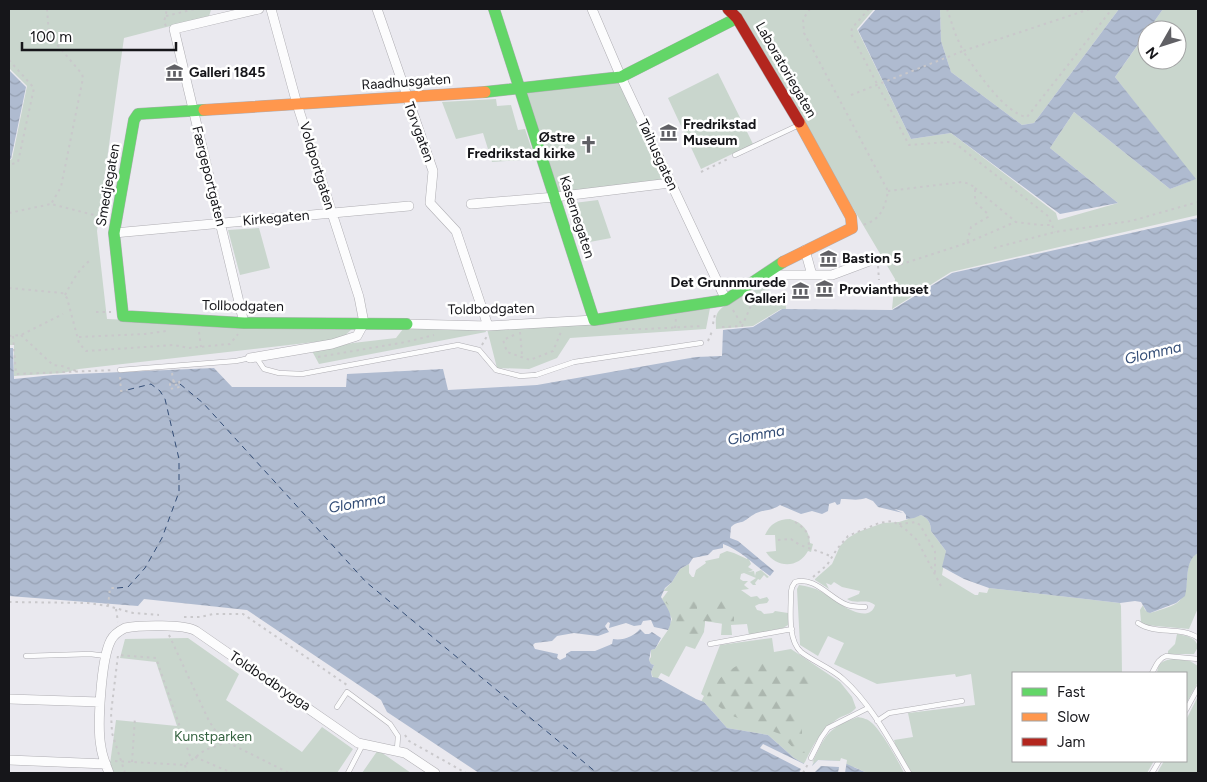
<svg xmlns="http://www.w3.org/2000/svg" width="1207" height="782" viewBox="0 0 1207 782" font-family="Figtree,sans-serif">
<defs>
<pattern id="forest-firs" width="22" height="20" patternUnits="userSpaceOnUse" patternTransform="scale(1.25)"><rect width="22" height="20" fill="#c9d6cd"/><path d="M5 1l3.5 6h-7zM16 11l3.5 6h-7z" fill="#acb7af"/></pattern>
<pattern id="water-waves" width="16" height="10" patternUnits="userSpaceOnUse" patternTransform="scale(1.25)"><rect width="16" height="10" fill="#afbbd0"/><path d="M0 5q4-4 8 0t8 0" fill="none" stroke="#96a0b2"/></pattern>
</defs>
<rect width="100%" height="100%" fill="#eae9ef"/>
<!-- green -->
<path fill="#c9d6cd" d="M9,9H215L211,10L209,16L124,38L97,231L107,319L352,329L341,339L79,369L63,373L14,376V345H9V160L12,159L27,86L9,68Z
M731,9H874L857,29L911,139L951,133L1056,213L1058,220L1118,203L1050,148L1074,112L1170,189L1195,179L1115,77L1147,32V60H1177V30H1148L1163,9H1198V215L951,272L892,309L895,279L740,17Z
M940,9H1119L1034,123L1022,125L951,72L941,41Z
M718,73L753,144L701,169L668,98Z
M620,78L666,181L556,194L524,91Z
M496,99L497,106L511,105L518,130L525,129L535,159L492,162L483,133L456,139L442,102Z
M598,200L611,238L579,244L566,204Z
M259,228L270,268L240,275L228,230Z
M768,284L769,295L785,294L786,309H781L753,326L716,329C716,324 715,319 717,314C722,302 756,290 768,284Z
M710,308L706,329L570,338L557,358L529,369L497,368L487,329Z
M403,329H485L486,332L319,364L312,351L353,343L396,338Z
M921,515C928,518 931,523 931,531L946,551L942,575L975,595H978L979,592L987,593L989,588L1120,603L1121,606L1122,673H1013V761H1154L1147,773H912L896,747L894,740L913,737L908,713L975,705L971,674L956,677L955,674L877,684L834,664L844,643L828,636L818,656L800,645L797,589L799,585C807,586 815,588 822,592C832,598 868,628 875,605C866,598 856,605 847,599L859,594L860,591L842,587L834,582L831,585L826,583L829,589L815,580V579L832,564L840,546L848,538L858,532L883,523L899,522Z
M790,519C803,523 809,530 810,543L813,544L811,552L808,551C799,568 777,569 766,552L776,551L775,535H765C770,524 778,519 790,519Z
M727,551L734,553L747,559L748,557L751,564L748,567L753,570L748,572L754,571L755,576L756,572L761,570L769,577L767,578L764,575L760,580L758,579L755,583L756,585H753L750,582L756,578L744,573L741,574L740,579L743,581H748L744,585L749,589L741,590L751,597L757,596L760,599L767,597L769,600L767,603L759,604L755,606L757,610L761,611L764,614L773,613L775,611L788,613V625L783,628L749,635L747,624L731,625L732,635H721L722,623L705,621L704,632L695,649L686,646L669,677L661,673L658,678H653L651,672L654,665L651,664L649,660L651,657V650L655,649L668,630L672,619L662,599L668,591H663L672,582L680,569L689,564V573L692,577H694L696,570L706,563L705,561L719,558L720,554Z
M1198,553V608L1189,629L1145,625L1141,622L1140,610L1143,605L1145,610L1150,613C1159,610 1169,608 1177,603C1194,591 1180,563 1198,553Z
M1177,634C1187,636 1196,637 1198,647L1194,654H1168V651L1175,644Z
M188,638L239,674L226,700L302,752L322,727L353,749L337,773H114L110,764L116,720L177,726L156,662L120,658L125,639Z
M772,638L774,652L791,649L840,682L852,697L856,708C849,716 844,714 836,720C819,732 813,746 804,764L794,758L768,735L727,728L704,702H701L704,696L701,694L720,645Z
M1174,659L1190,661L1198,666V682L1186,704V673H1157C1158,662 1164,660 1174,659Z
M1198,696V771L1197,773H1157L1164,761H1186V720Z
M858,717C863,718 868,719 872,723C882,732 898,760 904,773H867L854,767H810C825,738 824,729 858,717Z
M378,750L411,773H362Z"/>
<!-- forest -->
<path fill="url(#forest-firs)" d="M721,598L727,599L730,603L728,608L734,617V623L730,625L705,621C705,624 704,629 703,632C698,642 682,643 676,635C670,627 680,621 676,613C674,608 669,606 665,602L666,600H671L680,604L690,599L697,603V613L701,616L707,614V610H714L718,606V601Z
M778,659L789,666L801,668L815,675L816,682L801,702L796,715L797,720L802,728V736L807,747L805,753L797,752L780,734L730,715L713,702L707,700C705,689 731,666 742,664C753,661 766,660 778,659Z"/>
<!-- water -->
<path fill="url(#water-waves)" d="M876,9H940L941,41L951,72L1022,125L1034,123L1119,9H1163L1115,77L1196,179L1170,189L1074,112L1050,148L1118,203L1060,214L951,133L911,139L858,30Z
M9,70L26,87L11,159H9Z
M1198,218V553C1184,561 1189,582 1185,596L1176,603L1150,613L1147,612L1141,602L1135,601L1120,603L989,588L964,579L942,567L946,551L931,531C931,523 928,518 921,515L914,518L906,519V515L903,511L894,509L903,513L878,507L873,501L866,498C858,501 850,499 841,499L840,504L837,505L835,502L829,504L828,511L822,514L812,511L801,514L780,505C770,512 762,509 753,515C749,517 747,520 742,522C737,523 735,523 731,527L730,538L738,541L774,571L770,576C754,565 742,551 723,544V548L713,550L708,555L693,558L689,564L680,569L672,582L665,588L661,597C668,610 675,616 668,630L654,627L651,620L643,621L641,625L634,626L626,623L609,628L610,623L608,622L605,626L609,632L598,636L574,633L557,636L552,641L535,643L533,645L535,649L558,654L557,658L560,660L566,657V654L571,651H595L612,644L613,639C623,641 634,636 640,629L645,634H649L652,632L661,638L655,649L651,650C650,654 650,656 649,660L651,664L654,665L651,672L652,677L658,678L696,699L704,702L727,728L768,735L794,758L810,767L818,760L840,761L867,773H479L387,712L381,700L247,610L144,599L138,606L9,596V348H13L14,379L53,375L214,368L232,387H346L347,374L443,369L448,390L537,385L696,357L722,356L723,330L753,327L782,309L892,310L952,273Z"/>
<!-- pier -->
<path fill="#eae9ef" d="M763,744L804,764L805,762L810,764L814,761L812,766L818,760L840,761L841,758L847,760L845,773H838L839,767L821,766L814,773H799L801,769L760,748Z"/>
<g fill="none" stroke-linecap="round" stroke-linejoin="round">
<!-- ferry -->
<path stroke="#334d76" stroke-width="1" stroke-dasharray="6 5" stroke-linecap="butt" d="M180,384L203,403L366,582L597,773
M117,588L128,587L145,568L162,538L179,492V459L165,399L160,391L151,384L127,390"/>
<defs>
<path id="lane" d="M735,155L799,125
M256,357L264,369L279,373L302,374L458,345L479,350L496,370L520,376L536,375L574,362L701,343
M120,370L236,361L250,358
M865,607C858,607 851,607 845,604C829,597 814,576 795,582L792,587L791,592C791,610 787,639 801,652C814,662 831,668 843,679C871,704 890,741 909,773
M1138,623C1155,635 1181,626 1198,638
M710,644L792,629
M26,656L90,654L106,656
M1152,673C1156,666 1158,659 1166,656L1198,659
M337,707L347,692L390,724L398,736L397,750
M1186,710L1198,688
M877,721L889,713L962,701
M811,758L821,738L828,728L868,708
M348,773L363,744
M1152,773L1159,761"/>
<path id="street" d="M377,9L433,171L430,203L456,231L488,326
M592,9L621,77L726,300
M471,204L555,197L670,183
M114,233L409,206
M805,250L812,275
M763,275H832L872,260
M244,323L174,29L259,9
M407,324L488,326L594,320
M250,358L332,344L357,336L364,323L359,297L297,104L271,9
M9,699L100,702
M9,760L106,764
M109,773C106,765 102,756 101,747C97,727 101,658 111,640C114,634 119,631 125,628C140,625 185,624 196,631L358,743L405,753L435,773"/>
<path id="fast" d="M494,9L594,320L726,300L783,262
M485,92L621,77L737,18
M204,110L138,114L134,120L114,233L123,316L244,323L407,324"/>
<path id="slow" d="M204,110L485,92
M783,262L852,228L851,217L799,122"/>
<path id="jam" d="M728,9L737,18L799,122"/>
</defs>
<!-- lane casing -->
<use href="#lane" stroke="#afaeb3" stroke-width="5.5"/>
<!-- street casing -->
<use href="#street" stroke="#afaeb3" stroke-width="10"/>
<!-- fast casing -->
<use href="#fast" stroke="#afaeb3" stroke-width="12"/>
<!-- slow casing -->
<use href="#slow" stroke="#afaeb3" stroke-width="12"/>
<!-- jam casing -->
<use href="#jam" stroke="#afaeb3" stroke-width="12"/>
<!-- path -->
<path stroke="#c9c8cb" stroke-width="2" stroke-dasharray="2.5 4" stroke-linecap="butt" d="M47,9L49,35L82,74L83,78L61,187L51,204L98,216
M810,9L803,19L804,33L888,191C885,208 880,221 862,225
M869,9L852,28L851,34L909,145L948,142L956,144L1048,216L1055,232
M947,9L955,33L963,51L1090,9
M166,16L195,9
M166,26L164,22L167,9
M9,60L34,88L18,162L9,165
M851,95L963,51C975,69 1005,114 1027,117L1112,9
M810,118L821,111
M701,172L728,159
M975,188L1016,222L1040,225H1052
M9,213L51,204
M967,243L1015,222
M994,248L1055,232L1131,221L1198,202
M881,264L899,265L967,243L971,227L988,217L987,213L975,202V188L970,184L962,182L888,191
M878,266L879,280
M9,288L62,293L67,298L79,343L86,351L174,345L189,348L230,344L238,334
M65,295C72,282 79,268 92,259
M733,310L742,325
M96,312H111
M713,324L715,314
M722,327L742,326L754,299V296
M675,328L676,318
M619,329H646L702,326
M199,332L201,347
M520,332L522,355
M21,335L53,365L62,366L76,371
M514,335L503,340L507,352L530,360L553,351L561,332
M9,336L21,335L63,314
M13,336L16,374L114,370
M79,337L145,334L166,331
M708,341L713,329
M482,345L487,336
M318,357L406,342L434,335
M172,373L174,385L180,384
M120,377L121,391L127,390
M179,381L180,387L170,389V382Z
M795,522C804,528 812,535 808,546
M899,524L916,522L920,525L935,551V574
M778,540L791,539C801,548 819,550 832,557
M813,577L827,565L837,549L848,536L879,523L892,521L904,528L917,540L941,586
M9,602L88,603L108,606L133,613L159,615
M108,606L110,588H117
M116,609L118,622
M184,617H200L213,614H243L347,685
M169,635L209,721L217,733L227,742L289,773
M405,735L409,741L466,773
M195,757L232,773
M115,761L185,765L205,750L227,742
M132,762L135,717
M185,765L187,773
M125,773L112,733L111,713L118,655L156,658L191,759
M803,773L808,764"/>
<!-- lane -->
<use href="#lane" stroke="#fcfcfd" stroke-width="4.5"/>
<!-- street -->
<use href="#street" stroke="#fcfcfd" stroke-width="9"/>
<!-- fast -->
<use href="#fast" stroke="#63d668" stroke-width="11"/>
<!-- slow -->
<use href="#slow" stroke="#ff974d" stroke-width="11"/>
<!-- jam -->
<use href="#jam" stroke="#b3261e" stroke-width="11"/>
</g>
<!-- icons -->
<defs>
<symbol id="museum-bare" viewBox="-9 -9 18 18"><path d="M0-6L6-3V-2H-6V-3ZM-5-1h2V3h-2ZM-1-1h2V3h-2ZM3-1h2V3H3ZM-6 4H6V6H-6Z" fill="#606065" stroke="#fff" stroke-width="2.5" paint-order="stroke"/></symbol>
<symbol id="church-bare" viewBox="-9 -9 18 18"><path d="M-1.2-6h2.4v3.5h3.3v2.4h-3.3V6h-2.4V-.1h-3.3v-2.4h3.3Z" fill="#606065" stroke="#fff" stroke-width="2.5" paint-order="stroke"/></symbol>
</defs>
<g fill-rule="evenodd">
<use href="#museum-bare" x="162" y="60" width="25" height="25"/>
<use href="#museum-bare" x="656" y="120" width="25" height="25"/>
<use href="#church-bare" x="576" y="132" width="25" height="25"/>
<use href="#museum-bare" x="816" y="246" width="25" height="25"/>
<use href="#museum-bare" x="812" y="276" width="25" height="25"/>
<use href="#museum-bare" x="788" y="278" width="25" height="25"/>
</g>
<g text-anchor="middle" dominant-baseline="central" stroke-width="5" stroke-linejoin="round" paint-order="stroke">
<!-- street labels -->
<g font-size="14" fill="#16161a" stroke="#fff">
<text transform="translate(786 70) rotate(60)">Laboratoriegaten</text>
<text transform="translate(406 82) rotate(-4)">Raadhusgaten</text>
<text transform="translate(419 132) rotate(70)">Torvgaten</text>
<text transform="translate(658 155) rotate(65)">Tøihusgaten</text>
<text transform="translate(317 166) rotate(73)">Voldportgaten</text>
<text transform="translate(209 176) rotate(76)">Færgeportgaten</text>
<text transform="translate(108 185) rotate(-80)">Smedjegaten</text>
<text transform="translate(577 217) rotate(72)">Kasernegaten</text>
<text transform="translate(276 218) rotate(-5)">Kirkegaten</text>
<text transform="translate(243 306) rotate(1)">Tollbodgaten</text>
<text transform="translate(491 309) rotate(-1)">Toldbodgaten</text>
<text transform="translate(270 681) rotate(34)">Toldbodbrygga</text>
</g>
<!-- poi labels -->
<g font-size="14" font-weight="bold" fill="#16161a" stroke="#fff" text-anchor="start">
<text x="189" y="72">Galleri 1845</text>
<text x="683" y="124">Fredrikstad<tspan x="683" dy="16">Museum</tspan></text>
<text x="575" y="137" text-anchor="end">Østre<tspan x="575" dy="16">Fredrikstad kirke</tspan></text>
<text x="842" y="258">Bastion 5</text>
<text x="786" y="282" text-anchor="end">Det Grunnmurede<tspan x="786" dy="16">Galleri</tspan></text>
<text x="839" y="289">Provianthuset</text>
</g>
<!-- park labels -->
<g font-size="14" fill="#366341" stroke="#fff">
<text x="213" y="736">Kunstparken</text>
</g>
<!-- water labels -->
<g font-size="15" font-style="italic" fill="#334d76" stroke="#fff">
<text transform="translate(1153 353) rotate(-13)">Glomma</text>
<text transform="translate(756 435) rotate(-10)">Glomma</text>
<text transform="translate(357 503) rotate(-10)">Glomma</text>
</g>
</g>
<!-- border -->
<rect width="1207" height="782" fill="none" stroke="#16161a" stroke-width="20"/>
<!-- legend -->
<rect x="1012" y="672" width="175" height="90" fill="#ffffff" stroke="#a2a2a3"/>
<rect x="1022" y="688" width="25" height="8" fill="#63d668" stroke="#a2a2a3"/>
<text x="1057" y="697" font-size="15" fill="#16161a">Fast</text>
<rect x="1022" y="713" width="25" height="8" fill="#ff974d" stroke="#a2a2a3"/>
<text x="1057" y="722" font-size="15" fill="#16161a">Slow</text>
<rect x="1022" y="738" width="25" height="8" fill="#b3261e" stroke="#a2a2a3"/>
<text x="1057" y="747" font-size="15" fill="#16161a">Jam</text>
<!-- north arrow -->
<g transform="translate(1162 45) rotate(231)"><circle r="24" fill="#ffffff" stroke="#a2a2a3"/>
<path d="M0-4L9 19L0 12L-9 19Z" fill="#606065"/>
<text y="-8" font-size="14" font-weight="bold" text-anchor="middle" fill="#16161a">N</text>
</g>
<!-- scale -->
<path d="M22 42v8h154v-8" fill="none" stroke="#16161a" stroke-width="2.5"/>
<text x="30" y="42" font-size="15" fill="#16161a" stroke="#ffffff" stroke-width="4" paint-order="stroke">100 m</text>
</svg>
